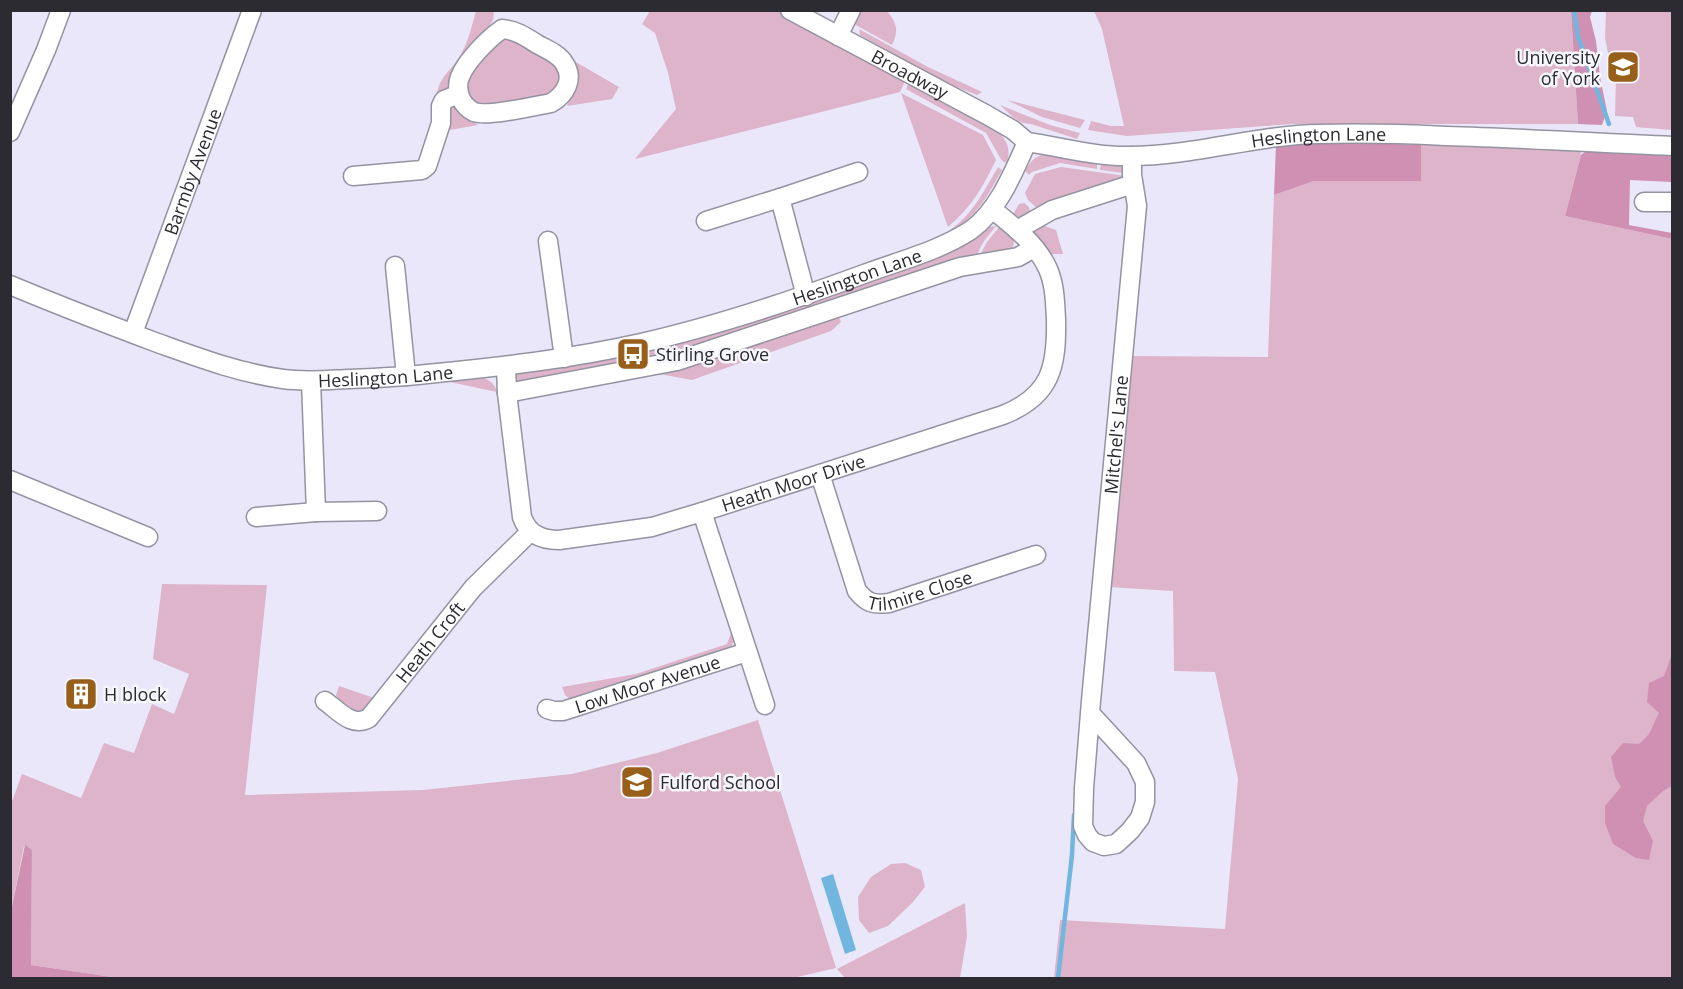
<svg xmlns="http://www.w3.org/2000/svg" width="1683" height="989" viewBox="0 0 1683 989" font-family="'Open Sans',sans-serif">
<rect width="100%" height="100%" fill="#e9e7f9"/>
<!-- green -->
<path fill="#ddb4ca" d="M476,11H494L493,20L488,28L468,53L464,116L478,125L438,132C437,117 433,100 439,86C442,77 450,70 455,63C467,48 471,29 476,11Z
M650,11H780L906,79L900,92L635,159L676,109L668,73L655,33L642,24Z
M861,11H887C897,23 899,31 892,45L854,24Z
M1094,11H1571L1578,124H1292L1127,136L1088,130L1091,121L1111,126H1124L1102,29Z
M1606,11H1672V130L1636,127L1633,117L1615,116L1616,76L1610,63L1605,38Z
M859,29L928,67L982,92L977,95L941,81L860,35Z
M509,37L549,57L559,70L560,77L558,85L554,90L542,98L483,106L474,102L467,94L465,86L472,68L495,41Z
M574,61L619,87L612,99L567,106C575,87 582,82 574,61Z
M908,84L999,133C1009,142 1010,151 1007,163L1002,161L986,133L906,89Z
M901,93L983,135L996,160C981,190 973,205 948,227Z
M1007,100L1085,120L1080,128L1042,117Z
M1000,105L1050,125L1080,133L1077,139L1031,124C1017,124 1010,114 1000,105Z
M1421,145L1580,149L1581,155L1565,216L1672,239V978H1054L1060,920L1225,929L1238,779L1215,672L1174,671L1173,591L1109,587L1130,356L1268,357L1274,195L1314,181H1421Z
M1044,154H1052L1097,164V169L1060,163L1032,172L1029,175L1025,171C1030,162 1034,157 1044,154Z
M1101,164L1126,166L1125,173L1100,170Z
M998,167L1002,170C985,200 979,213 951,233L950,230C973,214 984,191 998,167Z
M1061,167L1126,176L1123,178L1038,209L1028,200L1025,193L1035,174Z
M1024,203L1028,206L1031,212L1021,218L1012,216L1019,204Z
M1039,224L1056,230L1063,254H1048L1032,234L1035,228Z
M996,226C988,236 979,246 976,259L683,355L515,383V375L518,373L595,361L960,246L990,227Z
M999,227C1011,234 1019,238 1010,252L980,255L987,242Z
M838,315L841,322L831,331L692,380L654,373Z
M479,377C487,378 495,383 497,392L445,381Z
M162,584L267,585L245,795L423,790L572,774L657,753L758,720L836,968L793,978H119L31,965L32,850L24,846L11,911V804L22,774L81,798L104,743L134,753L152,704L174,714L189,674L153,659Z
M732,630L735,638L729,652L571,700L565,695L562,687L636,674L727,644Z
M339,686L374,698L361,715L340,704L336,695Z
M905,863L921,870L925,887L912,903L888,926L869,933L859,920L858,897L871,877L891,864Z
M965,903L967,936L960,978H845L837,969Z"/>
<!-- forest -->
<path fill="#d090b4" d="M1571,11H1592L1590,17L1596,41L1600,77L1607,111L1602,125L1578,124Z
M1308,141L1421,145V181H1314L1274,195L1276,143Z
M1589,149L1672,154V182L1630,180L1629,225L1672,233V239L1565,216L1581,155Z
M1672,654V786L1663,791L1647,806L1643,821L1653,841L1649,860L1636,858L1613,844L1605,823V806L1621,787L1615,777L1611,757L1623,743L1639,744C1653,733 1651,727 1659,713L1647,702L1649,683L1664,676Z
M25,845L32,850L31,965L119,978H11V911Z"/>
<!-- water -->
<path fill="#71b6de" d="M833,874L856,950L845,954L821,878Z"/>
<g fill="none" stroke-linecap="round" stroke-linejoin="round">
<!-- stream -->
<path stroke="#71b6de" stroke-width="4.5" d="M1574,10L1578,37L1609,124
M1058,978L1072,855L1074,815"/>
<defs>
<g id="minor">
<path id="s1" d="M790,10L987,115L1013,130L1027,142"/>
<path d="M502,29C516,30 526,37 537,44C546,49 559,54 564,63C575,79 565,95 551,103C535,106 487,117 474,112C468,109 464,105 461,99C458,93 457,83 460,77C466,61 488,39 502,29Z"/>
<path d="M838,36L851,10"/>
<path d="M10,132L46,50L61,10"/>
<path id="s2" d="M1027,142C1062,147 1096,157 1130,156C1194,156 1256,135 1319,134C1362,133 1404,134 1446,136C1522,138 1597,143 1672,146"/>
<path d="M353,176L422,170L427,166L441,123V106L444,100L459,94"/>
<path d="M780,198L806,296"/>
<path d="M1644,202H1672"/>
<path d="M706,221L780,198L858,172"/>
<path d="M1017,230L1052,210L1133,184"/>
<path d="M548,241L564,358"/>
<path d="M395,266L406,376"/>
<path id="s3" d="M10,285C58,305 107,324 155,342C197,357 239,373 283,379C305,382 327,380 349,379C375,378 401,377 427,374C499,367 570,359 641,343C716,326 791,301 864,274C899,261 939,251 971,230C998,211 1014,171 1027,142"/>
<path id="s4" d="M133,333L252,10"/>
<path id="s5" d="M506,366L507,393L522,517C528,534 541,540 559,540L652,527L702,512L1003,415C1051,396 1057,367 1056,319C1055,303 1055,285 1048,269C1037,244 1013,226 992,209"/>
<path d="M311,381L316,512"/>
<path d="M507,393L677,361L960,267L1018,257L1034,248"/>
<path id="s6" d="M820,474L857,591C867,603 873,605 889,603L1036,555"/>
<path d="M10,480L148,537"/>
<path d="M702,512L765,705"/>
<path d="M256,517L316,512L377,511"/>
<path id="s7" d="M325,701C339,711 352,728 369,718L473,588L530,532"/>
<path id="s8" d="M547,709L554,711H563L747,652"/>
<path id="s9" d="M1090,713L1136,763L1145,782V802L1140,818L1130,831L1116,844L1104,846L1093,842L1087,835L1083,826L1084,788L1091,701L1134,238L1137,206L1132,175V156"/>
</g>
</defs>
<!-- minor casing -->
<use href="#minor" stroke="#9493a2" stroke-width="21"/>
<!-- minor -->
<use href="#minor" stroke="#fff" stroke-width="18"/>
</g>
<!-- icons -->
<defs>
<symbol id="university-square" viewBox="-11 -11 22 22"><rect x="-9" y="-9" width="18" height="18" rx="4" fill="#975f1a" stroke="#f6f6fd"/><path d="M0-5L7-2L0 1L-7-2ZM-4 1L0 2.5L4 1V4Q0 6-4 4Z" fill="#fff"/></symbol>
<symbol id="bus-square" viewBox="-11 -11 22 22"><rect x="-9" y="-9" width="18" height="18" rx="4" fill="#975f1a" stroke="#f6f6fd"/><path d="M-5-6H5V4H4V6H2V4H-2V6H-4V4H-5ZM-3.5-4V0h7V-4ZM-3.5 1.2v1.5H-2V1.2ZM2 1.2v1.5H3.5V1.2Z" fill="#fff"/></symbol>
<symbol id="building-square" viewBox="-11 -11 22 22"><rect x="-9" y="-9" width="18" height="18" rx="4" fill="#975f1a" stroke="#f6f6fd"/><path d="M-4-6H4V6H1V3H-1V6H-4ZM-2.5-4.3h1.7v1.8h-1.7ZM.8-4.3h1.7v1.8H.8ZM-2.5-1h1.7V.8h-1.7ZM.8-1h1.7V.8H.8Z" fill="#fff"/></symbol>
<symbol id="school-square" viewBox="-11 -11 22 22"><rect x="-9" y="-9" width="18" height="18" rx="4" fill="#975f1a" stroke="#f6f6fd"/><path d="M0-5L7-2L0 1L-7-2ZM-4 1L0 2.5L4 1V4Q0 6-4 4Z" fill="#fff"/></symbol>
</defs>
<g fill-rule="evenodd">
<use href="#university-square" x="1604" y="48" width="38" height="38"/>
<use href="#bus-square" x="614" y="335" width="38" height="38"/>
<use href="#building-square" x="62" y="675" width="38" height="38"/>
<use href="#school-square" x="618" y="763" width="38" height="38"/>
</g>
<g text-anchor="middle" dominant-baseline="central" stroke-width="5" stroke-linejoin="round" paint-order="stroke">
<!-- poi labels -->
<g font-size="18" fill="#2c2b32" stroke="#f6f6fd" text-anchor="start">
<text x="1600" y="57" text-anchor="end">University<tspan x="1600" dy="21">of York</tspan></text>
<text x="656" y="354">Stirling Grove</text>
<text x="104" y="694">H block</text>
<text x="660" y="782">Fulford School</text>
</g>
<!-- street labels -->
<g font-size="18" fill="#2c2b32" stroke="#f6f6fd">
<text stroke="none"><textPath href="#s1" startOffset="136">Broadway</textPath></text>
<text stroke="none"><textPath href="#s2" startOffset="294">Heslington Lane</textPath></text>
<text stroke="none"><textPath href="#s4" startOffset="172">Barmby Avenue</textPath></text>
<text stroke="none"><textPath href="#s3" startOffset="876">Heslington Lane</textPath></text>
<text stroke="none"><textPath href="#s3" startOffset="392">Heslington Lane</textPath></text>
<text stroke="none"><textPath href="#s9" startOffset="597">Mitchel's Lane</textPath></text>
<text stroke="none"><textPath href="#s5" startOffset="441">Heath Moor Drive</textPath></text>
<text stroke="none"><textPath href="#s6" startOffset="192">Tilmire Close</textPath></text>
<text stroke="none"><textPath href="#s7" startOffset="148">Heath Croft</textPath></text>
<text stroke="none"><textPath href="#s8" startOffset="105">Low Moor Avenue</textPath></text>
</g>
</g>
<!-- border -->
<rect width="1683" height="989" fill="none" stroke="#2c2b32" stroke-width="24"/>
</svg>
